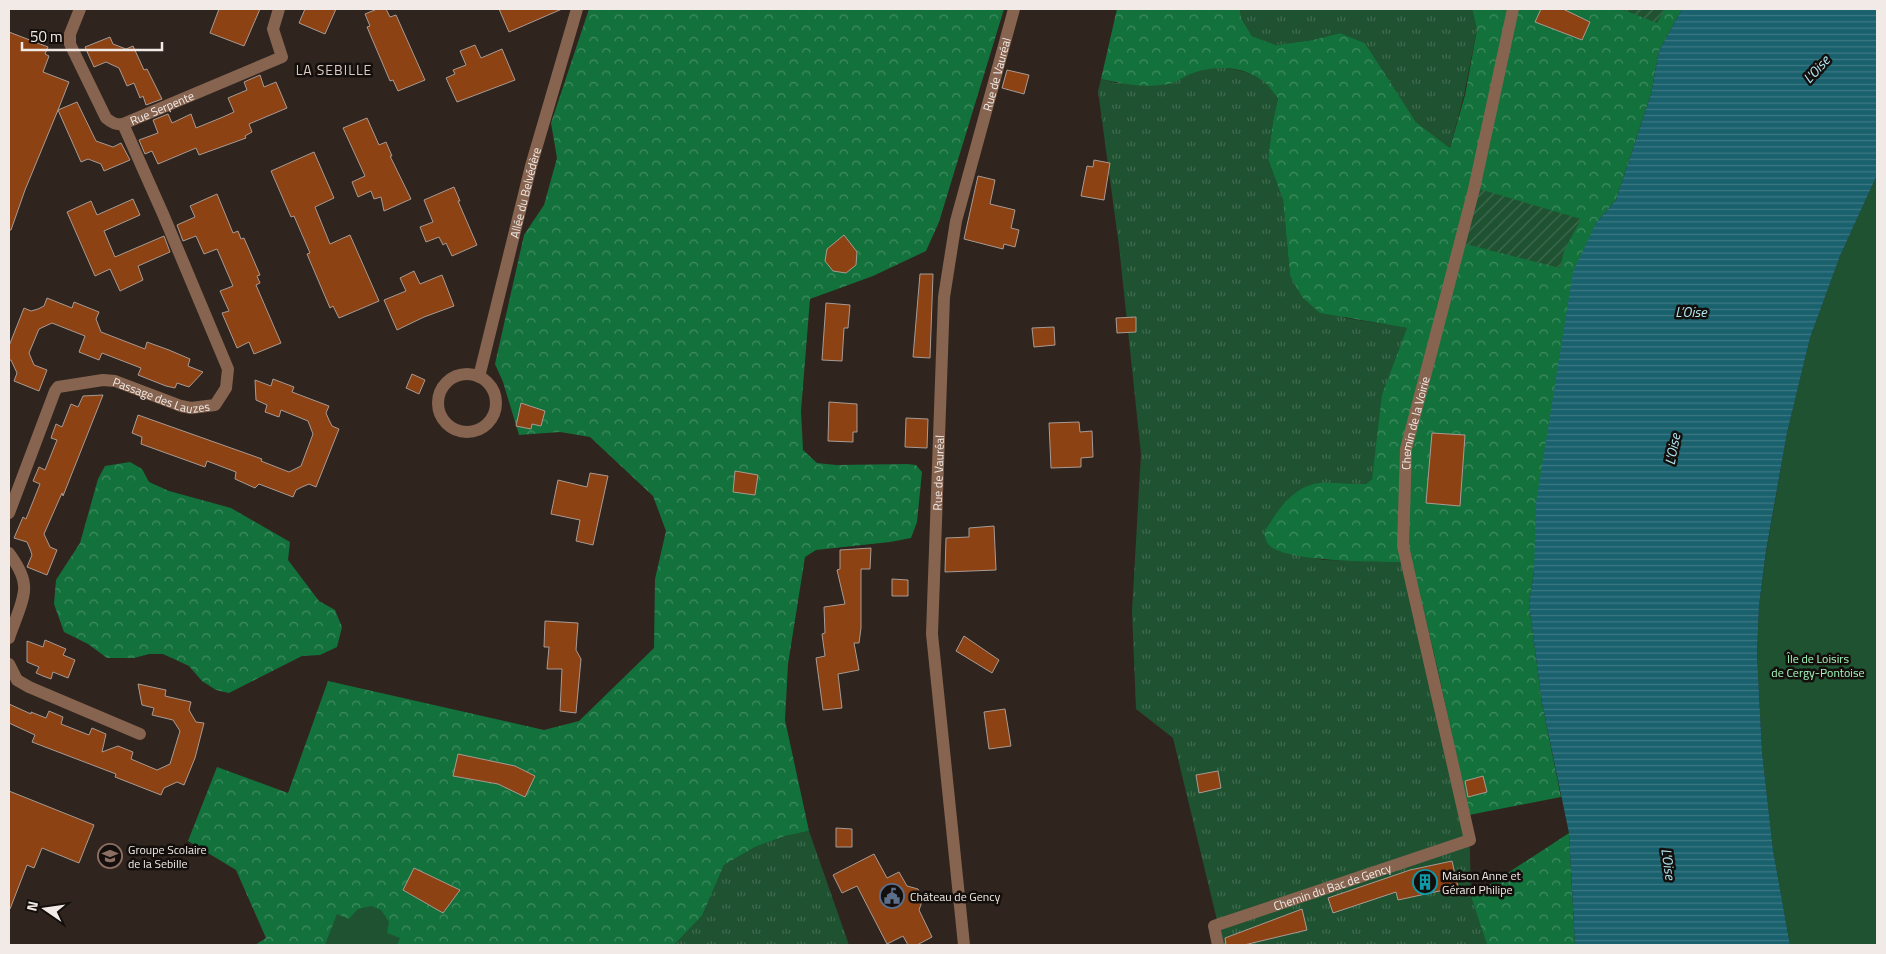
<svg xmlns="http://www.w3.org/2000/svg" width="1886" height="954" viewBox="0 0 1886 954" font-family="'Titillium Web',sans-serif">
<defs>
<pattern id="grass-tufts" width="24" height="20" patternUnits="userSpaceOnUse" patternTransform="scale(1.25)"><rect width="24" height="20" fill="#1f5231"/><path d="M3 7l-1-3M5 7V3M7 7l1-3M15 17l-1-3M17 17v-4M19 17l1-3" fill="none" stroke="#406b4f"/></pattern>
<pattern id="forest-crowns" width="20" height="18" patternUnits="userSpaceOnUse" patternTransform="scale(1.25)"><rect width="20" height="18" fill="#13713c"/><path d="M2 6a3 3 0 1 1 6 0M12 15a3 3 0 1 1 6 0" fill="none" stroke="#418c62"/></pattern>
<pattern id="garden-furrows" width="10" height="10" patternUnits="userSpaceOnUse" patternTransform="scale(1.25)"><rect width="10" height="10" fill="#1f5231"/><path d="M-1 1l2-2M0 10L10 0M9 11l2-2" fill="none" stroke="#406b4f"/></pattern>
<pattern id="water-rules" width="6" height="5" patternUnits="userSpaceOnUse" patternTransform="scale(1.25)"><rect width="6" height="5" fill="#1a616e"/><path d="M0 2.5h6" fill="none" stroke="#3c7883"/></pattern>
</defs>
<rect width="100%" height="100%" fill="#2f251e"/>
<!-- grass -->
<path fill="url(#grass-tufts)" d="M1240,9H1472L1477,30L1464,95L1450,148L1416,122L1365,43L1340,33L1312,40L1276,45L1252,36L1241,18Z
M1214,67C1230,68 1251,71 1265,82C1270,87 1274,93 1278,98L1273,121L1268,159L1283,200L1290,276L1302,297L1345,318L1408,328L1372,479L1366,484L1318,483L1275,549L1323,560L1412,562L1437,666L1469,815L1471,897L1487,945H1223L1173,738L1136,709L1132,611L1141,454L1119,246L1098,91L1101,79L1115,83H1172L1191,73Z
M809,831L849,945H674L702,916L724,865L755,847L785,836Z"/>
<!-- forest -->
<path fill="url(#forest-crowns)" d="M589,9H1004L939,222L926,251L873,276L810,299L801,411L803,450L817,463L836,465L907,464L916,465L922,472L917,522L911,538L890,542L816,550L805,557L788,664L785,720L809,831L785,836L755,847L724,865L702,916L674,945H255L266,938L236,870L188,841L217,767L288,793L328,681L544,730L579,721L654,648L655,579L666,531L653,496L590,437L560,432L519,435L503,382L495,364L524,235L544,205L557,158L551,123Z
M1117,9H1240L1241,18L1252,36L1276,45L1312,40L1340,33L1365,43L1416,122L1450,148L1465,95L1477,30L1472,9H1682L1659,51L1651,94L1616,200L1596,223L1534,572L1529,604L1542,703L1561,797L1469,815L1437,666L1412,562C1386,562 1283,563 1268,544C1266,541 1265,536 1264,533C1276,512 1293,486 1319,483C1334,482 1351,484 1366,484L1372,479L1382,395L1407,328L1320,313L1302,297L1290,276L1283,200L1268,159L1273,121L1278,98C1273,93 1269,85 1263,81C1242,66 1217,65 1193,73C1186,75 1180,80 1173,83C1151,89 1122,84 1101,79Z
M130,462L142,469L149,482L169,491L231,508L290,542L288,560L319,601L335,610L342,627L337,647L320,655L302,656L229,693L216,690L202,681L189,666L163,654H149L134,658H107L88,644L64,632L54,604L56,580L80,543L98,479L105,466Z
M1569,833L1575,945H1487L1471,897Z"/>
<!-- park -->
<path fill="#1f5231" d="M1877,175V945H1790L1773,850L1762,752L1757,654L1759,606L1766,552L1787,433L1810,338L1840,256Z
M371,906L381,910L389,922L387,933L400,938L397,945H325L337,914L349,919L358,909Z"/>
<!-- garden -->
<path fill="url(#garden-furrows)" d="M1621,9H1665L1657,23Z
M1479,189L1581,219L1564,251L1560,268L1465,244Z"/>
<!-- water -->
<path fill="url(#water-rules)" d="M1682,9H1877V175L1840,256L1810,338L1787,433L1766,551L1759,606L1757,654L1762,752L1773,850L1790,945H1575L1569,833L1542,703L1529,604L1534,572L1536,503L1573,272L1596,223L1616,200L1651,94L1659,51Z"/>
<!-- building -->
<path fill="#8d4213" stroke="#a89a94" d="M219,9H260L244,46L210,33Z
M305,9H336L325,34L299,23Z
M377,9H386L390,17L396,15L425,80L398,91L393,80L390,81L367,27L370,26L365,14Z
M499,9H562L509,32Z
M1541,9H1563L1590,22L1582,40L1535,22Z
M9,32L48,47L45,54L49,56L43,72L69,82L58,110L77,102L96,141L113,147L121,143L130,160L104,171L101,164L88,159L81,162L58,110L25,190L11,230H9Z
M110,37L113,44L126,49L133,46L144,70L147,69L162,99L146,105L143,96L140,98L134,83L127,86L119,68L106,62L94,67L85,47Z
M475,45L481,58L502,49L515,80L457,102L446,78L455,74L453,70L466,65L460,51Z
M1007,70L1029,75L1024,94L1002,88Z
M260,75L264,87L276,82L287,108L249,124L252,132L245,136L246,138L199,155L196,148L158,164L152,151L145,154L139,140L158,133L153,120L168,114L172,123L191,114L196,128L223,117L234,112L228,98L247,90L244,82Z
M367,118L379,145L386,142L392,156H390L411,199L384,211L381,197L374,199L371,191L358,197L352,182L365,176L343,128Z
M314,152L334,198L315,207L330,244L350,235L379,301L339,318L333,306L330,308L307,254L310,253L294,216L291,217L271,171Z
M1094,160L1110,163L1104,200L1081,196L1087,166L1093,167Z
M978,176L995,180L990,204L1015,210L1011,228L1019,230L1015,247L1004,244L1003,249L964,239Z
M454,187L460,201H458L477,245L452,256L446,243L443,245L439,237L426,242L420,227L433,222L424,200Z
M217,194L233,233L238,231L241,239L244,238L260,275L257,276L260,283L256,285L281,343L254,354L249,342L237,348L222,313L229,311L220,291L233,286L217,249L204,254L196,236L183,241L177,225L195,217L190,206Z
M133,199L140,215L104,231L115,257L164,236L170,252L138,266L143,280L120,291L110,269L95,276L67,212L91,201L97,215Z
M844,235L857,252L856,265L846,273L833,271L825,261L827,249Z
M414,271L420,284L442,275L454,306L424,317L397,330L384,300L406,291L400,278Z
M920,274H933L930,358L913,357Z
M47,298L72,308L74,302L99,312L96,319L101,332L145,349L147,342L169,350L190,359L188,366L203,372L189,387L177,383L175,388L166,386L138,375L141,368L102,353L99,360L79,352L85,336L52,323L39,329L29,353L34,365L47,370L39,391L14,381L17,373L11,360H9V346L24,308L31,311L38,309L44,306Z
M826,303L850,305L848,328H844L842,361L822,360Z
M1136,317V332L1117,333L1116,318Z
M1054,327L1055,345L1034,347L1032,328Z
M412,374L425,380L419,394L406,388Z
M273,379L294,387L292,392L329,406L326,413L329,420L332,426L339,429L316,487L309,484L302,487L296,490L293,497L259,484L255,488L235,479L236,472L207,461L205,467L141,444L142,437L132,433L138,415L262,459L261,461L289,472L301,466L313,434L308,421L281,410L279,417L265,412L267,405L256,400L255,380L271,386Z
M103,395L63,496L62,493L44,534L50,547L57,550L47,575L27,567L32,555L30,549L27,542L14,538L23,517L26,519L40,484L33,481L39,467L45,470L57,440L51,438L56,424L62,427L71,404L78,407L83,396Z
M829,402L857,404V432H853V442L828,441Z
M521,403L545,411L541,426L532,424L531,429L516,426Z
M906,418L928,419L927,448L905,447Z
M1079,422L1080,432L1092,431L1093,457L1081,458V467L1051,468L1049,423Z
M1432,433L1465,435L1460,506L1426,503Z
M735,471L758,475L755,495L733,492Z
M590,473L608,476L593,545L576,541L580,520L551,514L558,480L587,487Z
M994,526L996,570L945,572L946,538L969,537V528Z
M871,548L870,569H861V628L859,643H854L859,670L838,674L842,708L823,710L816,658L825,656L822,634L825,633L824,607L845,604L837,570L840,569V550Z
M892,579L908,580V596H892Z
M545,621L578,623L576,650L581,659L576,713L560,711L562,669H547L549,647H544Z
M964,636L999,660L992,673L956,651Z
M45,640L66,649L63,655L75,660L68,678L53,672L51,679L43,676L36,673L39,667L27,662V641L43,647Z
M138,684L166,690L165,696L191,702L189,710L196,722L204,723L195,758L184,785L177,782L164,788L161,795L115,777L116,774L32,742L35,735L9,723V704L31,714V712L46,718L49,711L63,717L61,724L89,735L92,728L106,734L102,752L118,746L133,752L131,759L157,770L170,764L180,731L173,720L152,715L154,708L142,705Z
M1005,709L1011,746L989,749L984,712Z
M458,754L515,766L535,776L525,797L498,784L453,776Z
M1218,771L1221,788L1199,793L1196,775Z
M1483,776L1487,792L1468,797L1465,781Z
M9,791L94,825L79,863L42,848L34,868L27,865L10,909H9Z
M836,828L852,829V847H836Z
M874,854L887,878L899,872L907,886L918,889L923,899L919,910L932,937L917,945H908L903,936L887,944L857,886L842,893L833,875Z
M1452,861L1458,887L1398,900L1396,892L1333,913L1328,898L1410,870Z
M414,868L460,890L443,913L403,890Z
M1302,909L1307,930L1244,945H1226L1225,938Z"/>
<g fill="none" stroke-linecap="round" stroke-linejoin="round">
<!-- minor -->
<g stroke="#866450" stroke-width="12">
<path id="s1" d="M80,9L70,34V44L106,118C112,123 116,125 123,124L282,57L273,29L279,9"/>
<circle cx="467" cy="403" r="29"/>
<path id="s2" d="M479,377L531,166L577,9"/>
<path id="s3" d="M9,513L55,391L58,387L103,380L115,381L181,406L191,408L215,405L226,388L228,369L163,214L123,124"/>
<path d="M9,553C15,562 23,573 24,585C26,599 13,624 9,638"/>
<path d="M9,664L17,680L29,687L140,734"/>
<path id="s4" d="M1218,945L1214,926L1470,840L1403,546L1406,449L1474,189L1513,9"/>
</g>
<!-- tertiary -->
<path stroke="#866450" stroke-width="12" id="s5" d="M964,945L932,634L944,297L956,221L1014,9"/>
</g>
<!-- icons -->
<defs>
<symbol id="school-ring" viewBox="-11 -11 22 22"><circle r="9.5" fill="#140f0c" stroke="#8d6e63" stroke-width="1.5"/><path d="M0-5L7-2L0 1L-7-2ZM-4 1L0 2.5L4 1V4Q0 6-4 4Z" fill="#8d6e63"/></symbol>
<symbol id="building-ring" viewBox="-11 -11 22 22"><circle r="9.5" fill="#140f0c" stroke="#0f9aa8" stroke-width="1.5"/><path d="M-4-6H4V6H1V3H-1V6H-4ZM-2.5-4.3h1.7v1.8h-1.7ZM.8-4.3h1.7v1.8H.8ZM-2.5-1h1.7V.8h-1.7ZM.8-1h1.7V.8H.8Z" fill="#0f9aa8"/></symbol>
<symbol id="civic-ring" viewBox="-11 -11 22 22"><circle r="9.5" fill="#140f0c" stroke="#5c6f8a" stroke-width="1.5"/><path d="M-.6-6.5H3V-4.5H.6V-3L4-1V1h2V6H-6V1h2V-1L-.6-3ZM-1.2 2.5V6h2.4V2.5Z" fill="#5c6f8a"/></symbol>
</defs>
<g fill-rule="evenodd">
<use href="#school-ring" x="96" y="842" width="28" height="28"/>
<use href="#building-ring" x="1411" y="868" width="28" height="28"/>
<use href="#civic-ring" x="878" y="882" width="28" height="28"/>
</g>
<g text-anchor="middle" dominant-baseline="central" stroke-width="5" stroke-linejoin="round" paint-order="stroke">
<!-- street labels -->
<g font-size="12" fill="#f1eae6" stroke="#140f0c">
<text stroke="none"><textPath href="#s5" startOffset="879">Rue de Vauréal</textPath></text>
<text stroke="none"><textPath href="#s1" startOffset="180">Rue Serpente</textPath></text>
<text stroke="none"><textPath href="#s2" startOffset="190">Allée du Belvédère</textPath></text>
<text stroke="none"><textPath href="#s3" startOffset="242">Passage des Lauzes</textPath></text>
<text stroke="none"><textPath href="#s4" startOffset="715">Chemin de la Voirie</textPath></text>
<text stroke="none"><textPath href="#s5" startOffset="474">Rue de Vauréal</textPath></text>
<text stroke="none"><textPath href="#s4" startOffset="144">Chemin du Bac de Gency</textPath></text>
</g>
<!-- park labels -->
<g font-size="12" fill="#a4fabd" stroke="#140f0c">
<text x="1818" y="658">Île de Loisirs<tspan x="1818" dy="14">de Cergy-Pontoise</tspan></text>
</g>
<!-- poi labels -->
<g font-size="12" fill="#f1eae6" stroke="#140f0c" text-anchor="start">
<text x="128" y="849">Groupe Scolaire<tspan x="128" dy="14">de la Sebille</tspan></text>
<text x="1442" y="875">Maison Anne et<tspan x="1442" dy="14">Gérard Philipe</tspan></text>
<text x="910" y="896">Château de Gency</text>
</g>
<!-- neighbourhood labels -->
<g font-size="14" letter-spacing="1" fill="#daccc3" stroke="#140f0c">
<text x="334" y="69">LA SEBILLE</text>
</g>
<!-- water labels -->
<g font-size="14" font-style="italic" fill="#b1e9f5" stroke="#140f0c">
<text transform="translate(1816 69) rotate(-48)">L'Oise</text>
<text x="1691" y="311">L’Oise</text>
<text transform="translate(1672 449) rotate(-79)">L'Oise</text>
<text transform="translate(1669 864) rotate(82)">L'Oise</text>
</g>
</g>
<!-- border -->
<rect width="1886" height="954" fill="none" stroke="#f1eae6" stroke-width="20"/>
<!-- north arrow -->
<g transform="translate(45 909) rotate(283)" stroke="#140f0c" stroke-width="4" paint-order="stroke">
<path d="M0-4L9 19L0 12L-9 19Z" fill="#f1eae6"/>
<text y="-8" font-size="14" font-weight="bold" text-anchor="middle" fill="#f1eae6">N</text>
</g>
<!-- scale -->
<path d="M22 42v8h140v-8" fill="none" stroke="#f1eae6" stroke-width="2.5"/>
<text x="30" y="42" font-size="15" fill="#f1eae6" stroke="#140f0c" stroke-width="4" paint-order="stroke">50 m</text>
</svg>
